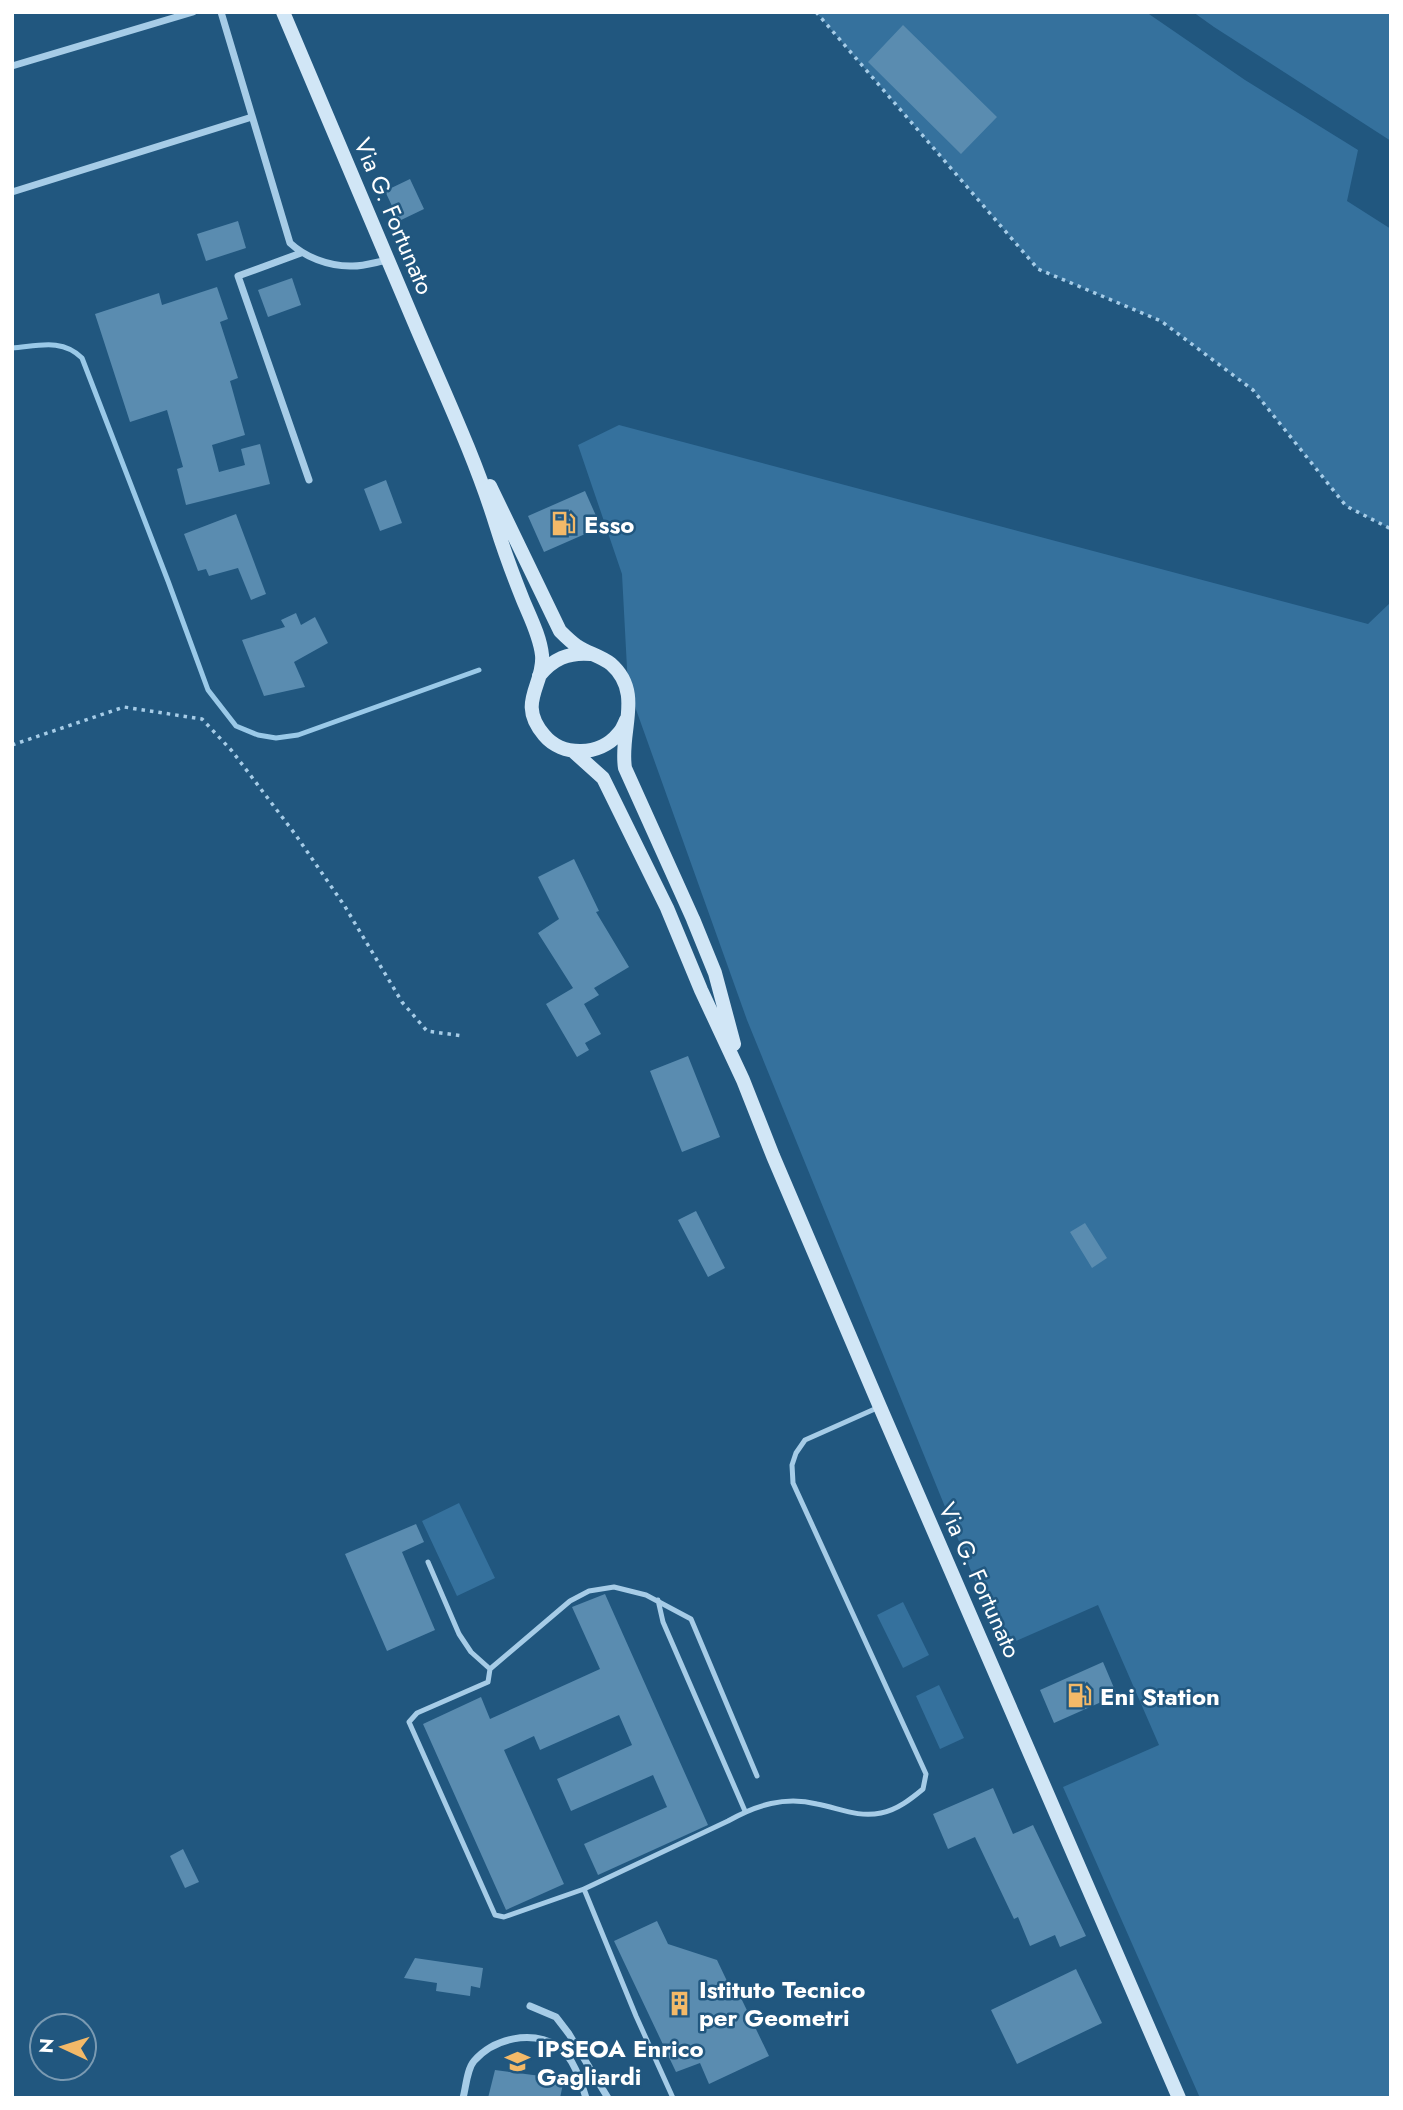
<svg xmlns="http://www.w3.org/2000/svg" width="1403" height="2110" viewBox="0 0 1403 2110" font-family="Jost,sans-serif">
<rect width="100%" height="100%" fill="#21577f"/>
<!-- green -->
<path fill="#35719d" d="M816,12H1146L1245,80L1358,150L1347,201L1391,229V529L1346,506L1253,390L1161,321L1038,269Z
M1193,12H1391V141L1214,27Z
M619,425L1368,624L1391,602V2098H1200L1063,1787L1159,1745L1098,1605L1002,1647L747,1020L628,687L622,574L578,445Z
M459,1503L495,1578L457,1596L422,1521Z
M903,1602L929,1655L903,1668L877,1615Z
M939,1685L964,1738L940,1749L916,1696Z"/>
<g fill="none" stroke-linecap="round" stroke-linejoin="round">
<!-- stream -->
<path stroke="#9ac9e8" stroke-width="5" d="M12,348C38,346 62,338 82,358L168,581L208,690L236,726L258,735L276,738L298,735L479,670"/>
</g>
<!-- building -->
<path fill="#5a8cb0" d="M903,25L997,117L961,154L868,62Z
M410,179L424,209L399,221L385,191Z
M238,221L246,248L206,261L197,234Z
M292,278L301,305L268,317L258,290Z
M217,287L228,319L220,322L238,378L230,381L245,435L212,445L219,472L245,465L241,449L260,444L270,484L186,505L177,469L183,467L167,410L130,422L95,314L159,293L162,305Z
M386,480L402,523L380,531L364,489Z
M585,491L601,527L544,552L528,516Z
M236,514L266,594L251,600L238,568L209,576L206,569L198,571L184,534Z
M296,613L301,625L315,617L328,643L294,662L305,687L264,696L242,640L285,627L281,620Z
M574,859L599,911L596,912L629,967L594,988L599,995L584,1004L601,1034L585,1043L589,1050L577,1057L546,1004L573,988L538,933L559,919L538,877Z
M688,1056L720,1137L682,1152L650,1071Z
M696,1211L725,1268L708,1277L678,1220Z
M1085,1223L1107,1258L1092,1268L1070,1232Z
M416,1524L424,1542L402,1552L435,1630L387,1651L345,1554Z
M605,1594L708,1825L598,1875L584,1844L667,1807L653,1775L571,1811L557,1779L632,1745L619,1715L540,1750L534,1736L504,1750L564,1884L506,1910L423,1724L481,1697L490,1719L600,1669L572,1607Z
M1103,1662L1117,1695L1054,1723L1040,1690Z
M993,1788L1013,1834L1033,1825L1086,1936L1060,1947L1055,1935L1030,1946L1018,1917L1014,1919L975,1837L948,1849L933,1814Z
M183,1849L199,1882L185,1888L170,1856Z
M657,1921L668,1944L717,1960L736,2000L741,1998L769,2056L709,2084L700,2063L676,2072L614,1941Z
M415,1958L483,1968L480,1988L471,1986L470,1996L436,1991L437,1983L404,1978Z
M1076,1969L1102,2023L1017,2064L991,2010Z
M495,2070L564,2079L560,2098H488Z"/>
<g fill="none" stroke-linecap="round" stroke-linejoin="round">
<!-- path -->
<path stroke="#a6cce7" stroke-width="3.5" stroke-dasharray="3.5 5" stroke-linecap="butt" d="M816,12L1038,269L1161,321L1253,390L1346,506L1391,529
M12,745L124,707L202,719L232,751L295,834L344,905L402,1002L427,1031L463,1036"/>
<!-- service -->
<path stroke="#a6cce7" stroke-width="5" d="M428,1562L459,1634L471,1652L490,1669
M658,1600L663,1622L745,1811
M584,1889L504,1917L495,1915L409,1722L417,1713L488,1682L490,1669L570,1601L589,1591L614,1587L646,1595L691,1619L757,1776
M673,2098L636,2016L584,1889L728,1821C756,1805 785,1796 817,1804C839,1808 858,1818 881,1813C897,1810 911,1799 923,1789L926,1774L793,1483L792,1465L796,1453L805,1440L877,1408"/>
<!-- minor -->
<path stroke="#a6cce7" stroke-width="7" d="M221,12L290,243C305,257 328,266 350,266C362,267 376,262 388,260
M12,66L193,12
M12,192L252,117
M301,253L238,276L309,480
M530,2006L556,2017L569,2034L608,2098
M463,2098C466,2087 467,2069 474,2061C494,2038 531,2030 558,2046C572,2055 582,2083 586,2098"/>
<!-- secondary -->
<path stroke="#d1e6f6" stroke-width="14" d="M283,12C327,116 371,220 415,324C443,390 475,457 496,525C504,551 513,575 523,600C530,617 540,636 542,655C545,685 516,702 544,735C562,757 600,756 618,734C622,730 624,725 626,720
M490,486L560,631C565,636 571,642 577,646C587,653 601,656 611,664C644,693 619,731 625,768L693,919L715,973L734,1044
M539,676C553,659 568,652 591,654
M573,751L603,778L667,908L701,990L743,1080L773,1156L880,1407L1179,2098"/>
</g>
<!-- icons -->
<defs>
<symbol id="fuel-bare" viewBox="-9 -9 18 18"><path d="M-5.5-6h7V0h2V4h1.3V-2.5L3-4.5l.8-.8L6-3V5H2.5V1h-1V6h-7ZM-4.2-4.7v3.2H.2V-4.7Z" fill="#f3b968" stroke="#21577f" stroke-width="2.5" paint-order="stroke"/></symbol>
<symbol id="building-bare" viewBox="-9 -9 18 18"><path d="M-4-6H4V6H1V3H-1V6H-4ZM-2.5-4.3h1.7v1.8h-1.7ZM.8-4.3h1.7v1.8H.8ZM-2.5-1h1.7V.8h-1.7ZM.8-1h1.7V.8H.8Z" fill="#f3b968" stroke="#21577f" stroke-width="2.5" paint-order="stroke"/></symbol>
<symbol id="school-bare" viewBox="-9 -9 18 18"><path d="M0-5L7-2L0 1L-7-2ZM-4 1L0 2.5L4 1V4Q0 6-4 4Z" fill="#f3b968" stroke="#21577f" stroke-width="2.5" paint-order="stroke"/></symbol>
</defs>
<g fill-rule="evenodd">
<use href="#fuel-bare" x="546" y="506" width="35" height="35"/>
<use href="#fuel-bare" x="1062" y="1678" width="35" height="35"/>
<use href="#building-bare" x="662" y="1986" width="35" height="35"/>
<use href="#school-bare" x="500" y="2044" width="35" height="35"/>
</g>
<g text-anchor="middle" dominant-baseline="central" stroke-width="5" stroke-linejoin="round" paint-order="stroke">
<!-- street labels -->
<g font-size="24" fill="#fff" stroke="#21577f">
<text transform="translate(394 216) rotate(67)">Via G. Fortunato</text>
<text transform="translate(980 1580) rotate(66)">Via G. Fortunato</text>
</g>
<!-- poi labels -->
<g font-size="24" font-weight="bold" fill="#fff" stroke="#21577f" text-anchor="start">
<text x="584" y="524">Esso</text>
<text x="1100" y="1696">Eni Station</text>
<text x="699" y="1989">Istituto Tecnico<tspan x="699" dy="28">per Geometri</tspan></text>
<text x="537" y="2048">IPSEOA Enrico<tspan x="537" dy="28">Gagliardi</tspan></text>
</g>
</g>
<!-- border -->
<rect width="1403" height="2110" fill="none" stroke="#ffffff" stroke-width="28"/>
<!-- north arrow -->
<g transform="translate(63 2047) rotate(274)"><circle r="33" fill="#21577f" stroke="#7a9ab2" stroke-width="2"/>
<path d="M0-5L12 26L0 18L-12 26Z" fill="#f3b968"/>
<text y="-10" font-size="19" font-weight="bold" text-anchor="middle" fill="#ffffff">N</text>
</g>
</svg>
